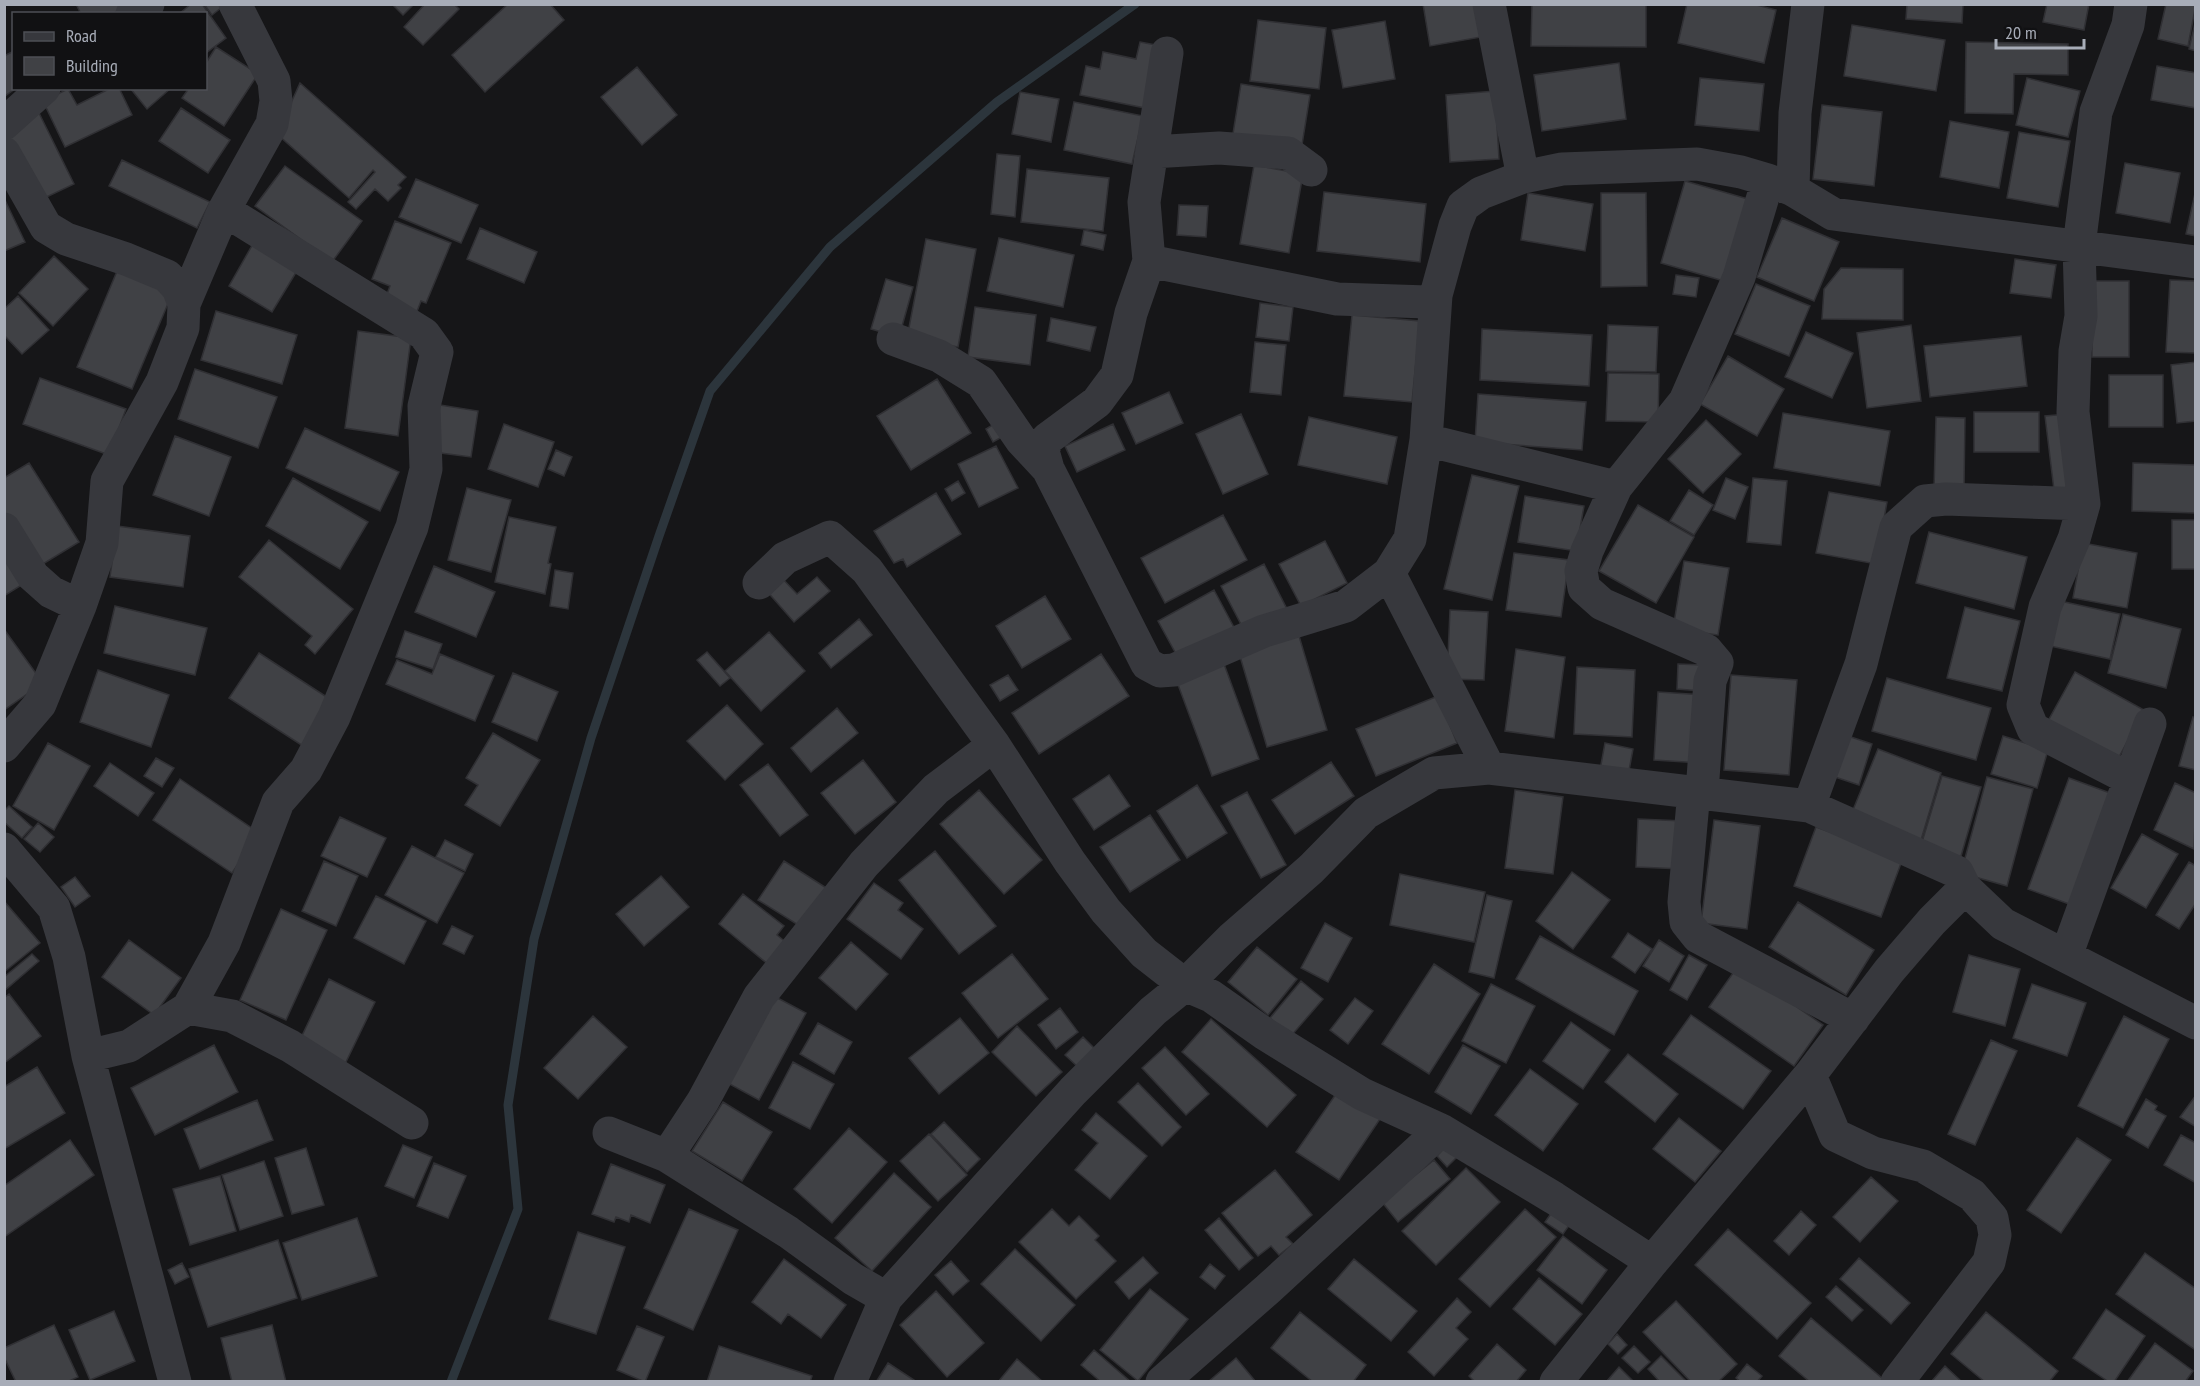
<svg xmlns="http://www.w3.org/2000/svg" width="2200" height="1386" viewBox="0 0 2200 1386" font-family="'PT Sans Narrow',sans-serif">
<rect width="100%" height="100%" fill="#161618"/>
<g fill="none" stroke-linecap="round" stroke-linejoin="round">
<!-- stream -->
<path stroke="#2c353c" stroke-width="9" d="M451,1382L518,1209L508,1105L534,939L591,738L659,536L710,391L830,247L997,102L1135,4"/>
</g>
<!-- building -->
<path fill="#404145" stroke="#303034" stroke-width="1.5" d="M76,4H130V5L112,14H81Z
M191,4H202L226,38L206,53V14H179Z
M204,4H226L212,15Z
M392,4H414L403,15Z
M425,4H454L459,9L423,45L404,27Z
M508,4H550L564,20L485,92L452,55Z
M1423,4H1481L1487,36L1430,46Z
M1532,4H1646V47L1531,46Z
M1687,4H1753L1776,10L1764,63L1678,43Z
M1907,4H1963L1962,23L1906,19Z
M2047,4H2089L2084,30L2043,22Z
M2166,4H2196L2188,46L2158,39Z
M2196,19V51L2189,49Z
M1258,20L1326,28L1319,89L1250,81Z
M1385,21L1395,79L1343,88L1332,30Z
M1852,25L1945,40L1936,91L1844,76Z
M1140,42L1167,47L1155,110L1080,95L1086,66L1100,69L1103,52L1136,59Z
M1966,42L2068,44V75L2014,74L2013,114L1965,113Z
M216,47L258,74L224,126L182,98L189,88H206V63Z
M14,51V88H16L5,96L4,56Z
M1619,63L1626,119L1542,131L1534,75Z
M2157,66L2196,73V108L2151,100Z
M637,67L677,115L642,145L601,97Z
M1700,78L1764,84L1759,131L1695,125Z
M2027,78L2080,91L2068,137L2016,125Z
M300,83L406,177L398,185L401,188L388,201L375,189L356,209L348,202L375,172L373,170L349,198L277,134Z
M1241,84L1310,95L1301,151L1232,140Z
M111,88H119L132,115L65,147L43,101L68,89L77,105Z
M130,88H171L147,109Z
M1495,91L1499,159L1450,162L1446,95Z
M1020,92L1059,99L1051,142L1012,134Z
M1074,102L1143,116L1132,164L1064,150Z
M1822,105L1882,112L1874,186L1813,179Z
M181,108L230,140L208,173L159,141Z
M39,113L74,184L34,203L4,140Z
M1950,121L2009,132L1999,188L1940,177Z
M2019,132L2070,141L2058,207L2007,198Z
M997,154L1020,156L1015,217L991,214Z
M122,160L210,202L197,228L109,186Z
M2125,163L2180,173L2170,223L2116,213Z
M1254,165L1303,174L1289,253L1240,244Z
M285,166L362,221L332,262L255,206Z
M1027,169L1109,178L1103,231L1021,222Z
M416,179L478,205L461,243L399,217Z
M1685,181L1755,201L1731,283L1661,263Z
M2196,189V236L2186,234Z
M1324,192L1426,204L1420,262L1317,251Z
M1528,193L1593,204L1585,251L1521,240Z
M1601,193H1646L1647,286L1601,287Z
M4,198L25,242L4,251Z
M1179,205L1208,206L1206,237L1177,235Z
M1782,218L1839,242L1814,301L1757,277Z
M395,221L451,243L426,303L421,301L416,314L384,302L390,286L372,279Z
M480,228L537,252L524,283L467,259Z
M1084,230L1106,235L1103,250L1081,245Z
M258,235L303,261L272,312L229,286Z
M999,238L1074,255L1063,307L987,291Z
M926,239L976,249L958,347L907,338Z
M54,256L88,289L53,326L19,293Z
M2015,259L2056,265L2051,298L2010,293Z
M120,264L175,287L132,389L77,367Z
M1841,268L1903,269V320L1822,319L1824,289Z
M1676,275L1699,278L1696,297L1673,294Z
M886,279L913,287L899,337L871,329Z
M2170,280L2196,281V353L2166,352Z
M2092,281H2129V357H2092Z
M1756,284L1810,306L1789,356L1735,334Z
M18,296L49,330L22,354L4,335V309Z
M1260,303L1293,307L1289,341L1256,337Z
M975,307L1036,315L1030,365L968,357Z
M216,311L297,335L282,384L201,360Z
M1352,315L1420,321L1412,402L1344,396Z
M1051,318L1096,327L1090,351L1047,341Z
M1608,325L1658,327L1656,372L1606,371Z
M1911,325L1921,401L1867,408L1857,333Z
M1482,329L1592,335L1589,386L1480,380Z
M358,331L411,338L398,436L345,428Z
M1806,332L1853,353L1832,398L1785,377Z
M2021,336L2027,386L1930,397L1924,346Z
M1255,342L1286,345L1281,395L1250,392Z
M1728,356L1784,389L1757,436L1700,404Z
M2196,362V421L2177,423L2171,365Z
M195,369L277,397L258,448L178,419Z
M1608,373L1659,374L1658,422L1606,421Z
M2109,375H2163V427H2109Z
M40,378L126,409L109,455L23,424Z
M937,379L971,433L911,470L877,416Z
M1169,392L1183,423L1136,444L1122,413Z
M1478,394L1586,402L1582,450L1475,442Z
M440,405L478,411L471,457L433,452Z
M1974,412H2039V452H1974Z
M1783,413L1890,431L1880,486L1774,468Z
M1241,414L1268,474L1223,494L1196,434Z
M2068,414L2076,487L2054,490L2045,416Z
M1309,417L1397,437L1387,484L1298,465Z
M1936,417L1965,418L1964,488H1934Z
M1706,420L1741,454L1703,493L1668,459Z
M504,424L554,442L538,487L488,469Z
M994,424L1002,437L993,442L986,429Z
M1113,424L1125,450L1077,472L1065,446Z
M305,428L399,472L380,511L286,468Z
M175,436L231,457L209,516L153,495Z
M996,446L1018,488L979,507L958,464Z
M556,450L572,457L564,476L548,469Z
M29,463L79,542L38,567L4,513V478Z
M2133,463L2196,465V513L2132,511Z
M1472,475L1519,486L1492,600L1444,589Z
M293,478L368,522L340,569L266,526Z
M1726,478L1748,487L1735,519L1713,510Z
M1753,478L1787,481L1781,545L1747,542Z
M958,481L965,493L952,501L945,489Z
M467,488L511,500L491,572L448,560Z
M1689,490L1713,505L1694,535L1670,521Z
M1829,492L1887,502L1876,564L1816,553Z
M936,493L961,534L907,567L903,559L894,563L874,531Z
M1525,496L1584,506L1576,551L1518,542Z
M1638,505L1694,537L1656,603L1599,571Z
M1223,515L1247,560L1165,603L1141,558Z
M509,517L556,527L548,563L551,564L545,594L495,582Z
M2172,520H2196V569H2172Z
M117,526L190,536L183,587L110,577Z
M1929,532L2027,557L2014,609L1916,583Z
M269,540L353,609L315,654L305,645L312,636L239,577Z
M1325,541L1347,583L1301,606L1279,564Z
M2083,543L2137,553L2127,608L2073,598Z
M4,547L28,581L4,596Z
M1514,553L1569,560L1561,617L1506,610Z
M1684,561L1729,568L1718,635L1673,629Z
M1264,564L1288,611L1245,632L1221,586Z
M434,566L495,592L476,637L415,612Z
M555,570L573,573L568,609L550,606Z
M780,576L797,594L817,577L830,591L794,622L765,589Z
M1214,590L1237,633L1181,663L1158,621Z
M1045,596L1071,639L1022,668L996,626Z
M2060,601L2120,614L2110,659L2050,646Z
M115,606L207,628L195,675L104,653Z
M1965,607L2020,621L2002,691L1947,678Z
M1450,610L1488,612L1484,680L1447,679Z
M2123,614L2181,629L2166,688L2108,673Z
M859,619L872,635L831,668L819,653Z
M405,631L442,644L433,669L396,657Z
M6,632L43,683L4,710V634Z
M769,632L805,671L761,711L725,671Z
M1299,636L1327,730L1267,747L1239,653Z
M1516,649L1565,657L1554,738L1505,731Z
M707,652L730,678L720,686L697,660Z
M259,653L336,703L306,748L229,698Z
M440,654L494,676L475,721L386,684L397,660L432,674Z
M1101,654L1129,696L1039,754L1012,713Z
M1224,664L1259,759L1212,776L1177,682Z
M1678,664L1703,665L1701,691L1677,689Z
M1577,667L1635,670L1632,737L1574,734Z
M98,670L169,695L151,747L80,722Z
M2075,672L2144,710L2118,759L2048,721Z
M513,673L558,692L537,741L492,722Z
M1008,675L1018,690L1000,701L990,685Z
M1731,675L1797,680L1789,775L1724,770Z
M1887,678L1991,708L1976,760L1872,731Z
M1658,692L1705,695L1701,763L1654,760Z
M1438,696L1457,743L1376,776L1356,729Z
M727,705L763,744L725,780L687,741Z
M837,708L858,733L811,772L791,748Z
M2193,717L2196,718V770L2179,766Z
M493,733L540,760L500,826L465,805L478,785L466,778Z
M1842,734L1872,744L1859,785L1829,775Z
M2003,736L2048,750L2037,788L1991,774Z
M48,743L90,766L54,830L13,806Z
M1605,743L1633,749L1628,776L1600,770Z
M1878,749L1941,773L1918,850L1848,822Z
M156,758L174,768L162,787L144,776Z
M863,760L896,802L855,834L821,793Z
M1331,762L1354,796L1295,834L1272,800Z
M110,763L154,793L138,816L94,786Z
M768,764L808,815L780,836L740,785Z
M1109,775L1130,806L1094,830L1073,799Z
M1942,776L1981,787L1959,863L1919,852Z
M1987,777L2033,789L2007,886L1961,873Z
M2069,778L2121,797L2080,908L2028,889Z
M180,779L259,833L232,873L153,820Z
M2175,783L2196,793L2194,849L2154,830Z
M1197,785L1227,833L1187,858L1157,811Z
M979,790L1042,860L1004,894L940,824Z
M1515,790L1563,797L1553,874L1505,868Z
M1247,792L1286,865L1261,878L1221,806Z
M9,806L32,827L22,838L4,822V811Z
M1150,815L1180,860L1130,892L1100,847Z
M340,817L386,838L367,877L321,856Z
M1638,819L1684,821L1683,869L1636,867Z
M1714,820L1760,826L1747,929L1701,923Z
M38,823L54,837L40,852L24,839Z
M1816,827L1903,858L1881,917L1794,886Z
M2142,834L2178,854L2146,908L2111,888Z
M445,840L473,854L465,871L436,857Z
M412,846L464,873L437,923L385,895Z
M935,851L996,926L959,954L899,880Z
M324,861L358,876L336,926L302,911Z
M784,861L828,889L803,928L758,900Z
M2189,862L2196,866V903L2179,929L2156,915Z
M1572,872L1610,900L1573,949L1536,921Z
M1400,874L1485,892L1474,942L1390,925Z
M661,876L689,907L644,946L616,914Z
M75,877L90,896L75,907L61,887Z
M874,883L903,903L898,910L923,929L901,959L847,919Z
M743,894L784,926L777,935L793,948L775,970L719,924Z
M1487,895L1512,901L1494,978L1469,972Z
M376,896L426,921L404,964L354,938Z
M4,901L40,943L4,972Z
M1798,902L1874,950L1846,995L1769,947Z
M281,909L327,930L286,1020L240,1000Z
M1325,923L1352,938L1328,982L1301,968Z
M452,926L473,936L464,954L443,944Z
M1628,933L1652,949L1635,973L1612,957Z
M1540,936L1638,991L1614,1035L1516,979Z
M129,940L181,978L154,1015L102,977Z
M1659,940L1684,956L1669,982L1643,966Z
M851,942L888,974L856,1010L819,978Z
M1257,947L1297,979L1268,1015L1228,982Z
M32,954L39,961L4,991V977Z
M1012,954L1048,999L998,1038L962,993Z
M1689,955L1707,965L1687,1000L1670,990Z
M1969,955L2020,969L2005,1026L1953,1012Z
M1434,964L1480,994L1429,1074L1382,1044Z
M1738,966L1823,1025L1794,1066L1709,1007Z
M329,979L375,1002L345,1064L299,1042Z
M1301,981L1323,999L1291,1036L1270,1018Z
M1491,984L1535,1006L1506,1063L1462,1041Z
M2032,984L2086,1003L2067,1056L2013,1038Z
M9,994L41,1036L4,1063V998Z
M770,994L806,1013L759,1100L724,1081Z
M1355,998L1373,1011L1348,1044L1330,1030Z
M1060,1008L1078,1032L1056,1049L1038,1025Z
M1691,1015L1771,1071L1743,1109L1663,1054Z
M593,1016L627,1047L578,1099L544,1068Z
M2124,1016L2169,1039L2123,1128L2078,1106Z
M960,1018L989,1053L939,1094L909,1058Z
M1211,1019L1296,1095L1267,1127L1182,1052Z
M1571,1022L1610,1050L1583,1089L1543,1061Z
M818,1023L852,1042L834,1074L800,1054Z
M1017,1026L1062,1072L1036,1096L992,1052Z
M1083,1037L1096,1050L1079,1068L1065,1055Z
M1991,1040L2017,1051L1975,1145L1948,1134Z
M214,1045L238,1092L155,1135L131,1088Z
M1463,1045L1500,1066L1471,1114L1435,1092Z
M1165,1047L1209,1094L1186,1115L1142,1068Z
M1628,1054L1678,1094L1655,1122L1605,1082Z
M793,1062L834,1084L810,1129L769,1108Z
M37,1067L65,1113L4,1149V1087Z
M1530,1069L1578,1104L1543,1151L1495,1115Z
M1138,1083L1181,1127L1162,1146L1118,1102Z
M1338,1091L1380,1119L1339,1180L1296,1152Z
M2196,1095V1127L2180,1117Z
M2146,1099L2157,1106L2155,1110L2166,1116L2148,1148L2126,1135Z
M257,1100L273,1140L200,1169L184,1129Z
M723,1102L772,1132L742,1181L692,1151Z
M1096,1113L1147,1156L1110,1199L1075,1170L1098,1143L1082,1130Z
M1679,1118L1721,1151L1695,1182L1653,1149Z
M944,1122L980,1159L967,1172L931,1134Z
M849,1128L887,1162L832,1223L794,1189Z
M929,1134L967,1175L938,1201L900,1161Z
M2181,1135L2196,1143V1183L2164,1165Z
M2077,1138L2111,1160L2061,1233L2027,1210Z
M70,1140L94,1175L4,1237V1186Z
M403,1145L432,1157L414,1198L385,1186Z
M1446,1146L1457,1157L1447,1167L1437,1156Z
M306,1148L324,1205L292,1214L275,1158Z
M1434,1160L1450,1179L1398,1222L1382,1202Z
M264,1161L283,1216L240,1230L222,1175Z
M434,1163L466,1176L448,1218L417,1206Z
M611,1164L665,1185L650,1223L631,1215L629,1222L616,1217L614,1222L592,1214Z
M1466,1168L1500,1202L1436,1265L1402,1231Z
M1275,1170L1312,1215L1286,1237L1293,1244L1279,1255L1271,1246L1258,1256L1222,1213Z
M894,1173L931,1207L872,1271L835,1238Z
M220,1176L236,1231L190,1245L173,1189Z
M1871,1177L1898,1201L1860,1242L1833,1217Z
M689,1209L738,1230L693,1330L644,1308Z
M1052,1209L1069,1226L1079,1216L1099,1236L1095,1240L1116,1261L1076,1299L1019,1242Z
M1525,1209L1556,1237L1490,1307L1459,1279Z
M1801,1211L1816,1225L1789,1255L1774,1241Z
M1552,1212L1570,1224L1563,1234L1545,1222Z
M357,1218L377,1276L302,1300L283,1243Z
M1219,1218L1253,1258L1239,1270L1205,1230Z
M1728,1229L1811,1303L1777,1339L1695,1265Z
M578,1232L625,1247L596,1334L549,1319Z
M1563,1236L1607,1270L1582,1304L1537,1270Z
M278,1240L297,1298L208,1327L189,1269Z
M1015,1249L1075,1305L1041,1341L981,1284Z
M2145,1253L2196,1289V1347L2194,1349L2116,1294Z
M1143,1257L1158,1273L1129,1299L1115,1282Z
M1859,1258L1910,1303L1891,1324L1840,1279Z
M784,1259L846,1305L821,1338L788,1314L781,1324L752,1302Z
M1354,1259L1417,1311L1391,1341L1328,1289Z
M951,1261L969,1281L953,1295L935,1275Z
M182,1263L189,1277L175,1284L168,1270Z
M1210,1264L1225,1276L1215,1289L1200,1277Z
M1539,1278L1582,1314L1555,1345L1513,1309Z
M1836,1286L1863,1310L1852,1321L1826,1297Z
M1150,1289L1188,1319L1138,1381L1100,1350Z
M936,1291L984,1343L947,1377L900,1325Z
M1457,1298L1471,1312L1456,1328L1468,1339L1434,1376L1408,1352Z
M1676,1301L1737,1364L1718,1382H1691L1643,1332Z
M2106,1309L2145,1336L2114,1382H2109L2073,1358Z
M114,1311L135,1361L90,1380L69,1330Z
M1300,1312L1366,1365L1353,1382H1313L1271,1348Z
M1986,1312L2058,1371L2049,1382H1985L1951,1354Z
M1811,1318L1883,1379L1881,1382H1810L1779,1356Z
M54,1325L78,1377L67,1382H16L4,1357V1348Z
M272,1325L286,1382H232L221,1338Z
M637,1326L664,1337L645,1382L617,1370Z
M1617,1334L1627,1345L1618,1354L1608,1344Z
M2155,1343L2193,1371L2185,1382H2127Z
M1497,1344L1526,1370L1516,1382H1475L1469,1376Z
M719,1346L812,1376L810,1382H707Z
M1634,1346L1650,1362L1638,1373L1622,1358Z
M1094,1350L1131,1382H1101L1081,1365Z
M1661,1356L1687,1382H1660L1648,1369Z
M1236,1358L1256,1382H1208Z
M1017,1359L1043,1382H998Z
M888,1363L917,1382H876Z
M1747,1364L1762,1376L1757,1382H1741L1736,1378Z
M1945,1366L1962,1382H1931Z
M1619,1367L1634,1382H1606Z"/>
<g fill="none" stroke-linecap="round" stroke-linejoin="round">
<!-- street -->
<path stroke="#37383d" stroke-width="33" d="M1489,4L1523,177
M132,14L148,4
M4,124L44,88
M1152,152L1219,148L1288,153L1311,170
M4,153L46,227L66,239L126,259L167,276L178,288L184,304
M1793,190L1795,113L1808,4
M1149,261L1337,299L1427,302L1436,295
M893,339L939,356L981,382L1021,440L1048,469L1147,664L1160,671L1174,670L1264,631L1346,606L1389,573L1410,539L1426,440L1436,295L1455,226L1463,206L1481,193L1523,177L1562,169L1697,164L1741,172L1768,180L1793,190L1833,214L2196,262
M1426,440L1616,487
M1048,469L1043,451L1047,439L1097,402L1117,375L1131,313L1149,261L1144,202L1167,53
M4,529L33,576L51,592L80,606
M1389,573L1489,768
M759,583L785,558L830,537L867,570L994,745L1070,862L1106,911L1144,953L1185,985L1211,996L1265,1034L1362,1094L1441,1130L1554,1198L1652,1262
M4,746L40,704L80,606L102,543L107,481L162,382L183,328L184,304L224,210L272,124L276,101L274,81L235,4
M2130,779L2033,729L2023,705L2045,607L2074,539L2084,504L2073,412L2075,351L2081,316L2079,246L2096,112L2128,25L2131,4
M1694,791L1684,902L1686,922L1698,937L1853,1019
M1702,792L1710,681L1717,663L1706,650L1602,604L1584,588L1581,571L1587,551L1616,487L1685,401L1739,277L1768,180
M1809,806L1861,664L1896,527L1925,501L1946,499L2084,504
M4,849L54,908L69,957L88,1056L175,1382
M2066,956L2150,724
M188,1008L232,1016L290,1046L412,1123
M88,1056L129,1046L188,1008L224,943L278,802L306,770L334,717L412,527L426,469L424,406L437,352L424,334L224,210
M1810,1075L1835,1135L1873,1153L1923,1166L1972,1195L1992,1218L1995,1235L1989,1262L1897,1382
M609,1133L667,1156L788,1232L853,1279L886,1298
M667,1156L703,1101L759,997L864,864L936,789L994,745
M850,1382L886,1298L1073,1091L1153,1011L1185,985L1232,938L1311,869L1366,813L1434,773L1489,768L1809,806L1957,872L1965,888L2003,924L2196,1023
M1162,1382L1268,1289L1441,1130
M1556,1382L1652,1262L1810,1075L1889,971L1932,921L1965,888"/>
</g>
<!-- border -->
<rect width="2200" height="1386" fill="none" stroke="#a8adb8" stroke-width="12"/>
<!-- legend -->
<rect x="12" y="12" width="195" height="78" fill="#111113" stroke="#4d4f55" stroke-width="1.5"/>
<rect x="24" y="32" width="30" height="9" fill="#37383d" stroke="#4d4f55" stroke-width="1.5"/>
<text x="66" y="42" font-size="18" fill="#a8adb8">Road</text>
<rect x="24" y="57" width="30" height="18" fill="#404145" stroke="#4d4f55" stroke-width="1.5"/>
<text x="66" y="72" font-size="18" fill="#a8adb8">Building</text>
<!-- scale -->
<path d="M1996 39v9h88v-9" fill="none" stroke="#a8adb8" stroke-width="3"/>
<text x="2005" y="39" font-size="18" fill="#a8adb8" stroke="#111113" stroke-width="4.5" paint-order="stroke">20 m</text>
</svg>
